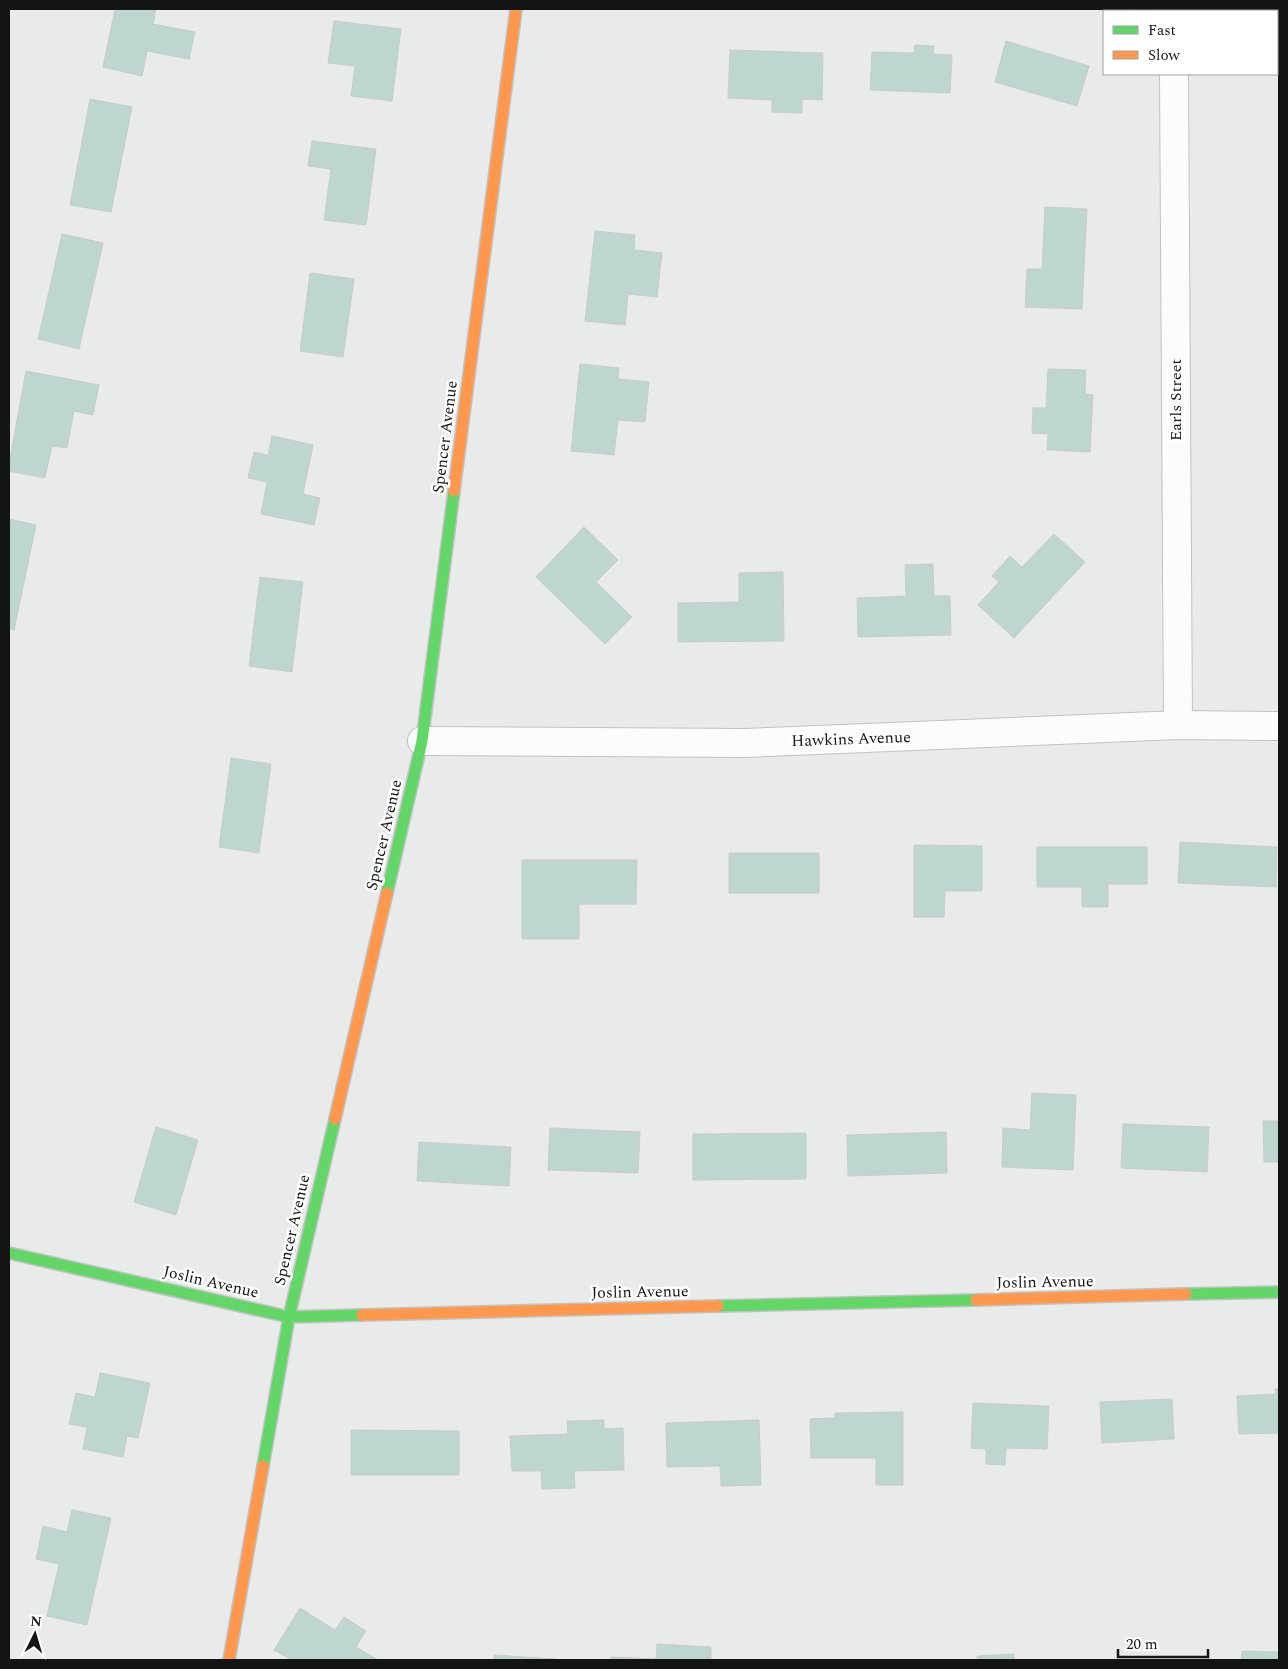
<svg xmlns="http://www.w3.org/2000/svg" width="1288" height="1669" viewBox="0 0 1288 1669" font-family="Spectral,serif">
<rect width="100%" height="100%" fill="#e8ebea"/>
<!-- building -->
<path fill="#bdd6d0" stroke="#c9cbca" d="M115,9H156L153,24L195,32L189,59L147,51L142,76L103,67Z
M334,21L401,29L392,101L351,96L355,66L328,63Z
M1006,41L1089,66L1077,106L995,82Z
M915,45L934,46L933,54L952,55L950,93L870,90L872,52L914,53Z
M730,50L823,53L822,100L802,99V113L772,112V100L728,98Z
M90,99L132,107L111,212L70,205Z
M312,141L376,149L366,225L324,220L331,169L308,166Z
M1045,207L1087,209L1082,309L1025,307L1027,269H1042Z
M595,231L635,235L634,250L662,253L657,297L628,294L625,325L585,321Z
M62,234L103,243L79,349L38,339Z
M310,273L354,279L343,357L300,351Z
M580,364L619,368L618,379L649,382L645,422L618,420L614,455L571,451Z
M1048,369L1086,370L1085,394L1093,395L1090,452L1047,450L1048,434L1032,433L1033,408H1046Z
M26,371L99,385L93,415L74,411L67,448L52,446L45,478L9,471V464Z
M272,436L313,445L303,494L320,498L314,525L261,514L267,482L248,478L254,452L268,455Z
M9,519L36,525L14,630L9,628Z
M584,527L618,560L596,582L632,617L605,644L536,577Z
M1054,534L1085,562L1014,638L978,605L999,582L992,576L1010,556L1022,567Z
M933,564L934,596H950L951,635L858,637L857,598L906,596L905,565Z
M783,572L784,641L678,642V603L739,602V573Z
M260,577L303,582L292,672L249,666Z
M231,758L271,764L259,853L219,847Z
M1180,842L1277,847L1276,887L1178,883Z
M914,845L982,846V891H945L944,917H914Z
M1037,847H1147V884H1108V907H1082V887H1037Z
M729,853H819V893H729Z
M522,860H637L636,904H579V939H522Z
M1032,1093L1076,1095L1073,1170L1002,1167L1003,1128L1030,1130Z
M1263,1121H1279V1162H1264Z
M1123,1124L1209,1127L1207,1172L1121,1168Z
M156,1127L198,1140L176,1215L134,1202Z
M550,1128L640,1132L638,1173L548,1170Z
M946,1132L947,1173L848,1176L847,1135Z
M806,1133V1179L693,1180V1134Z
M419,1142L511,1147L509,1186L417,1181Z
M100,1373L150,1383L138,1438L127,1436L123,1457L83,1449L87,1427L69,1424L76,1393L95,1397Z
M1275,1389H1279V1433L1239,1434L1237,1396L1276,1394Z
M1172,1399L1174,1439L1102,1443L1100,1402Z
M973,1403L1049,1406L1047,1449L1006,1448L1005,1465L986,1464V1449L971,1448Z
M903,1412V1485H876V1458H811L810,1419L835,1418V1413Z
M604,1420V1429L623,1428L624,1470L574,1471L575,1488L542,1489L541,1471H512L510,1436L568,1434L567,1421Z
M759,1420L761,1485L721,1486L720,1466L667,1467L666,1423Z
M351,1430L459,1431V1475H351Z
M72,1510L111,1518L87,1625L47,1616L59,1564L36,1559L43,1526L67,1532Z
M300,1608L335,1630L344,1617L366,1631L356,1647L378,1660H292L274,1650Z
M657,1644L711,1647V1660H611V1657L656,1659Z
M1242,1651L1279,1652V1660H1241Z
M1014,1654V1660H977V1656Z
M494,1655L555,1659V1660H494Z"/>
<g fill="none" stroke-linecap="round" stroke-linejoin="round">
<defs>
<path id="street" d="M1174,9V11
M1174,74L1178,725
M422,741L745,743L1178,725L1279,726"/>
<path id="fast" d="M387,893L422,741L454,491
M9,1253L289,1317L362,1315
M1186,1294L1279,1292
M718,1306L976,1300
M263,1466L289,1317L335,1119"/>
<path id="slow" d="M454,491L516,9
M335,1119L387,893
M976,1300L1186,1294
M362,1315L718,1306
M229,1660L263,1466"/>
</defs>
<!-- street casing -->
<use href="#street" stroke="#c1c3c2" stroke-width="30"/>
<!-- fast casing -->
<use href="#fast" stroke="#c1c3c2" stroke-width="14"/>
<!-- slow casing -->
<use href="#slow" stroke="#c1c3c2" stroke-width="14"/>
<!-- street -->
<use href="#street" stroke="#fcfcfc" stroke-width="28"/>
<!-- fast -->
<use href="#fast" stroke="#63d668" stroke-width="11"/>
<!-- slow -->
<use href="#slow" stroke="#ff974d" stroke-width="11"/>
</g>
<g text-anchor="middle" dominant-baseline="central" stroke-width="5" stroke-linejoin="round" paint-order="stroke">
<!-- street labels -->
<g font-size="16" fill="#131515" stroke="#fff">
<text transform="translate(1176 400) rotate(-90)">Earls Street</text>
<text transform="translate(445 437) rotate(-83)">Spencer Avenue</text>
<text transform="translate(851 739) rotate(-2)">Hawkins Avenue</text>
<text transform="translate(384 835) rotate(-77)">Spencer Avenue</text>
<text transform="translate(292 1230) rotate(-77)">Spencer Avenue</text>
<text transform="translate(211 1282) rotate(13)">Joslin Avenue</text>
<text transform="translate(1045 1282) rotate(-1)">Joslin Avenue</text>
<text transform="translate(640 1292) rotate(-1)">Joslin Avenue</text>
</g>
</g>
<!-- border -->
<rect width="1288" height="1669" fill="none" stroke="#131515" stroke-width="20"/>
<!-- legend -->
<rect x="1103" y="10" width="175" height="65" fill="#ffffff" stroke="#a1a1a1"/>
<rect x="1113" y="26" width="25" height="8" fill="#63d668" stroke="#a1a1a1"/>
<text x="1148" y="35" font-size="15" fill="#131515">Fast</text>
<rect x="1113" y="51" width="25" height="8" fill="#ff974d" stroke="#a1a1a1"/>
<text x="1148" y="60" font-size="15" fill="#131515">Slow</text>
<!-- north arrow -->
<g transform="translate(35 1634) rotate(5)" stroke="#ffffff" stroke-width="4" paint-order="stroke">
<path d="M0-4L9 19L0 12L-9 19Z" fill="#131515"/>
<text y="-8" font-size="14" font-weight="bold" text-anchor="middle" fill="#131515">N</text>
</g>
<!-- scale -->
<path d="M1118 1649v8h90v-8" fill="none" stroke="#131515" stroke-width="2.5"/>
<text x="1126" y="1649" font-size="15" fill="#131515" stroke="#ffffff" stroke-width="4" paint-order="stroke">20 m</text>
</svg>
